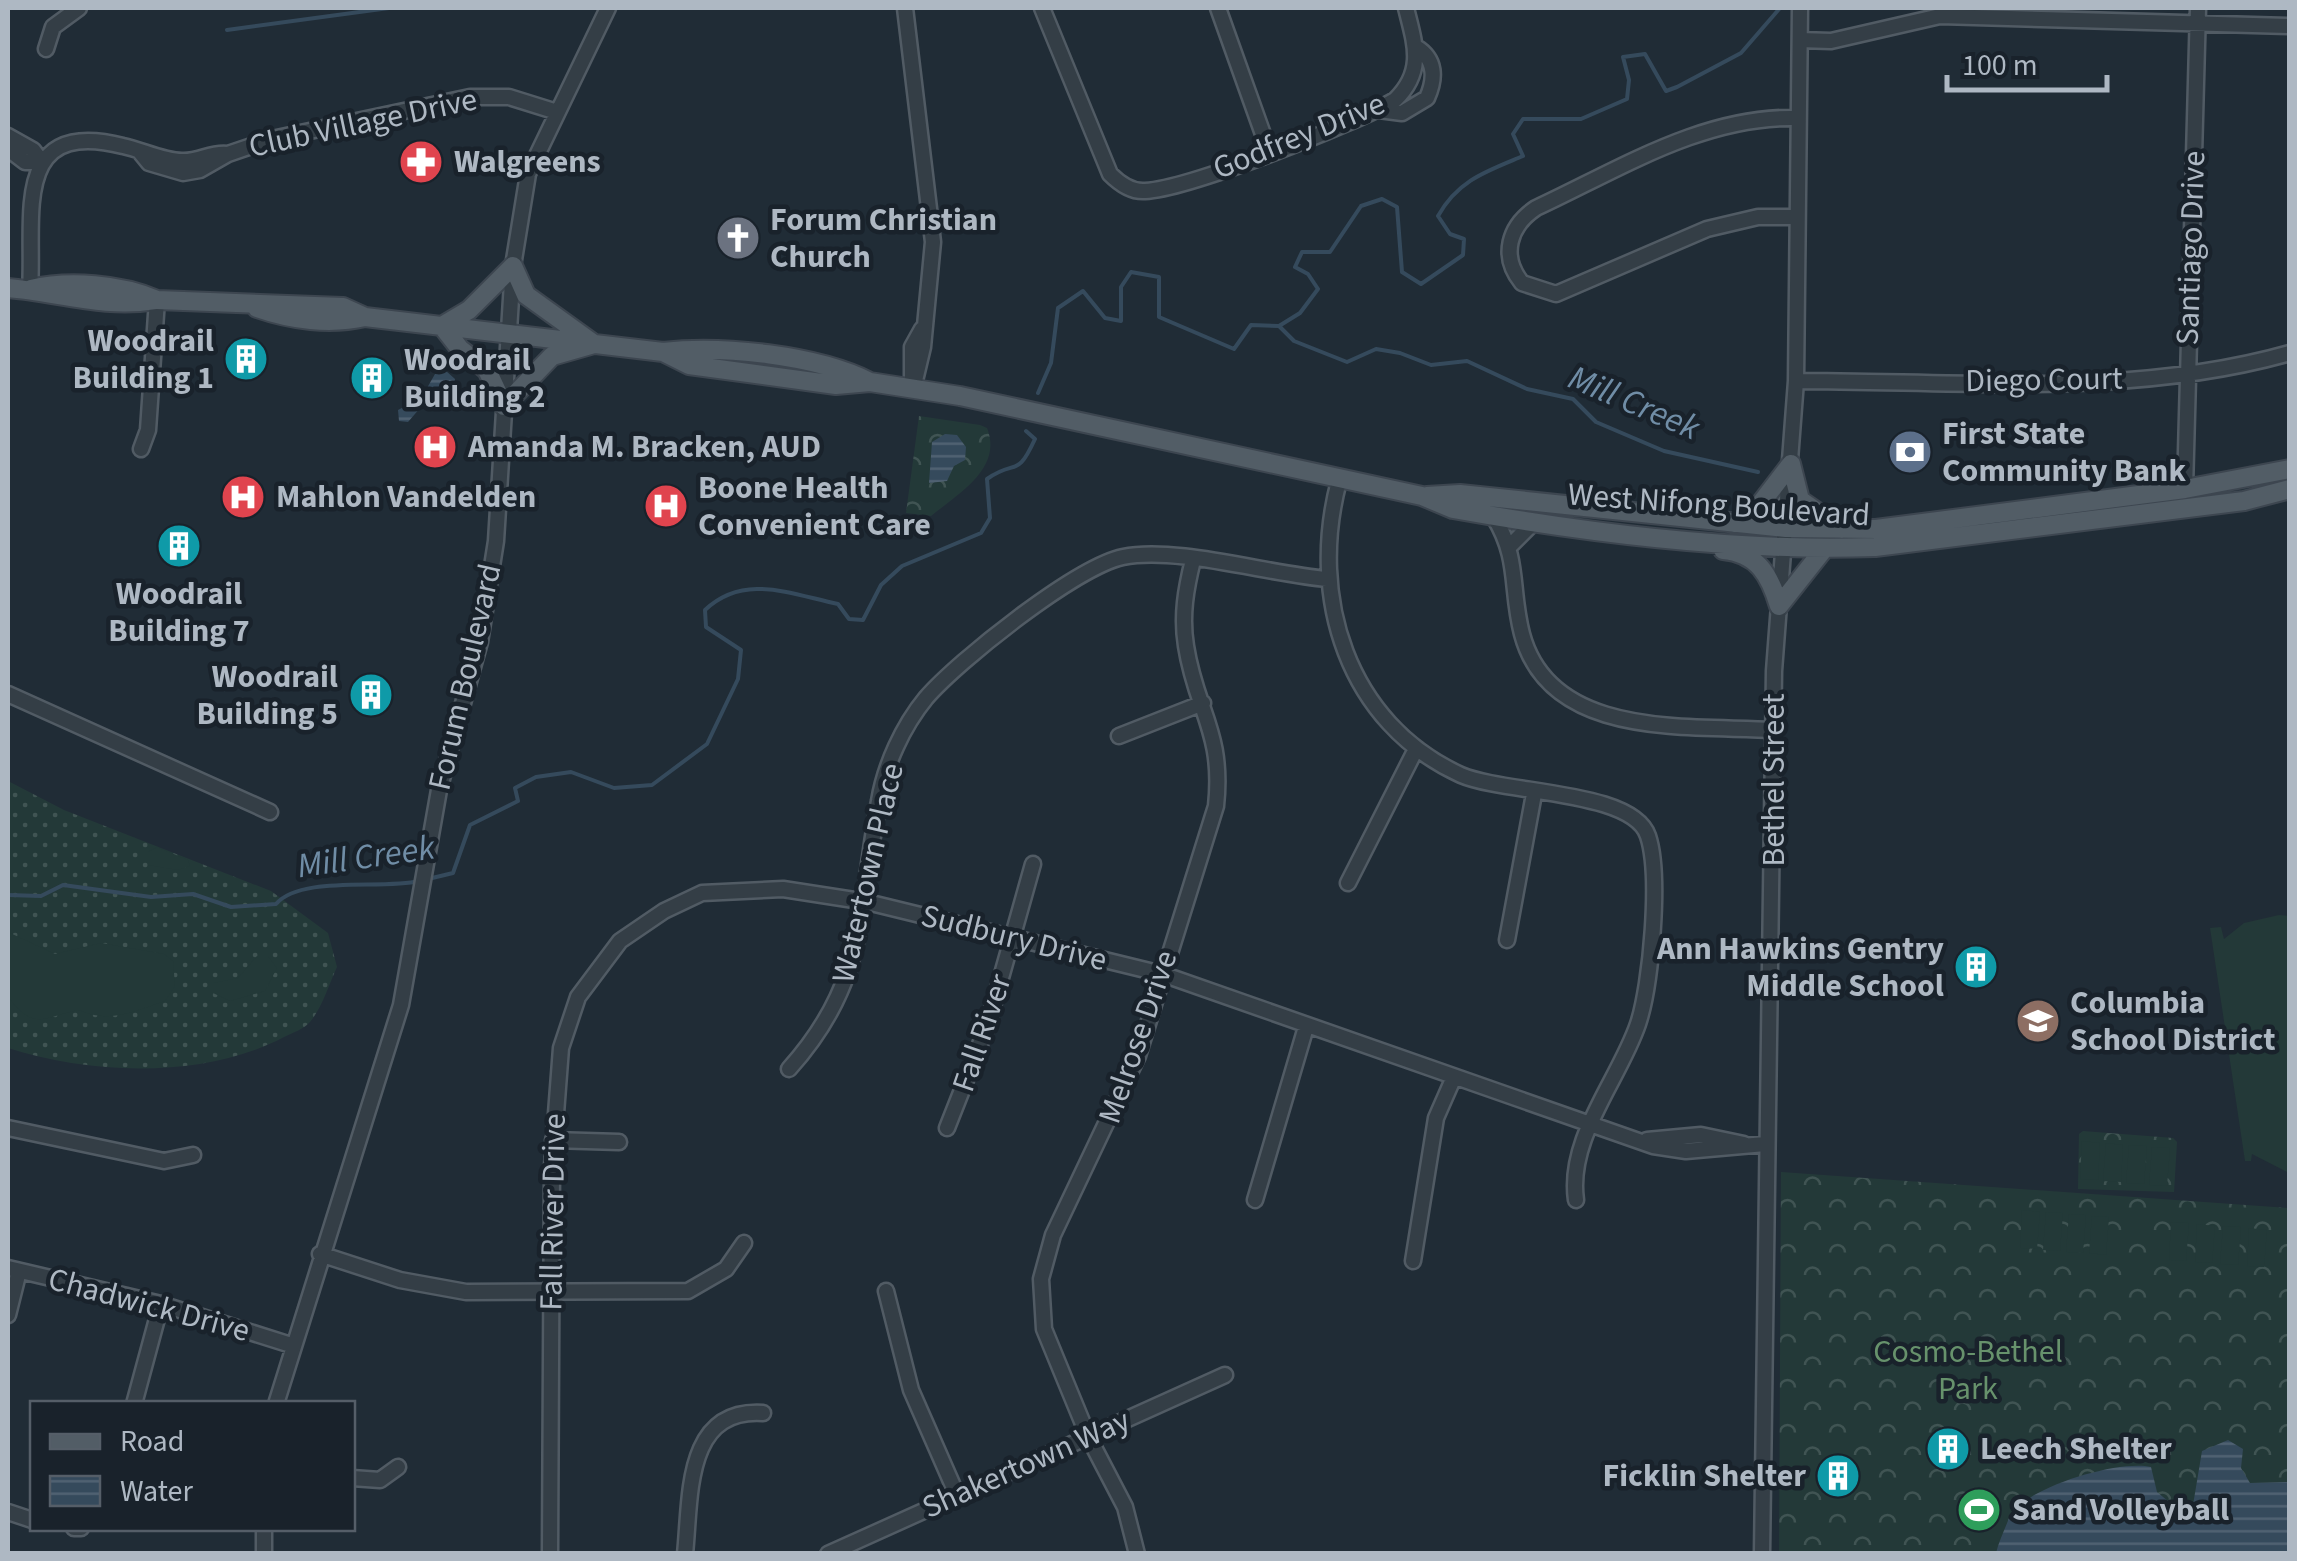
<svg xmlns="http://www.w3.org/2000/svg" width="2297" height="1561" viewBox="0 0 2297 1561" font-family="'Source Sans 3',sans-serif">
<defs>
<pattern id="grass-dots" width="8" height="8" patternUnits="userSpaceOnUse" patternTransform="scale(2.5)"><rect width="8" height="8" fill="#233938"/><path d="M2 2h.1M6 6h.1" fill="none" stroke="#405453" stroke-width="1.8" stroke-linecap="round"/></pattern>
<pattern id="forest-crowns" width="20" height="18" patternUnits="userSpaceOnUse" patternTransform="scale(2.5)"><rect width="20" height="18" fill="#233938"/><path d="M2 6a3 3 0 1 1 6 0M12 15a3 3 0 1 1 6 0" fill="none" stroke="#405453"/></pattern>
<pattern id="water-rules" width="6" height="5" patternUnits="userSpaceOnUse" patternTransform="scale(2.5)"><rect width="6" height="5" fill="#354a5c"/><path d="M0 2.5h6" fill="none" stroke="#506272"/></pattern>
</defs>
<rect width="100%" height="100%" fill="#202c36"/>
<!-- grass -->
<path fill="url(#grass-dots)" d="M8,781L64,810L271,891L328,933L337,967C329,984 322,1008 310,1022C304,1029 292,1033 284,1037C205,1079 91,1075 8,1048Z"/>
<!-- forest -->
<path fill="url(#forest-crowns)" d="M919,416L980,425L987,428C1003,468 959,493 931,516L906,513Z
M2083,1131L2173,1138L2177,1142L2174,1192L2078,1189L2079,1134Z
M1781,1172L2289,1208V1553L1779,1554Z"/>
<!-- pitch -->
<path fill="#233938" d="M157,847L188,860L190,866L178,870L148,865V852Z
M2279,915L2290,916L2289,1173L2252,1154L2251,1161H2245L2210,928L2221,927L2224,939L2244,923Z
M8,932L55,954L101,943L164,954L173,961L175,986L165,1001C135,1011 109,1024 79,1010C44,1016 36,1033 8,997Z
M257,956H268L277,968L265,991L230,1001L213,993V983L238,978Z
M2082,1141L2100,1143L2098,1180L2080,1179Z
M2106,1143L2123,1145L2121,1182L2103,1181Z
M2129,1145L2147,1146L2144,1184L2126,1183Z
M2152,1147L2170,1148L2167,1186L2149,1185Z
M2022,1210L2040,1212L2037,1249L2020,1248Z
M2046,1212L2063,1213L2060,1251L2043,1250Z
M2069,1214L2086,1215L2083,1253L2066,1252Z
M2092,1216L2109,1217L2106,1255L2089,1253Z
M2171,1222L2189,1223L2186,1261L2169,1260Z
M2197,1224L2215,1226L2212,1263L2195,1262Z
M2223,1226L2241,1227L2238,1265L2220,1264Z
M2249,1228L2267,1230L2264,1267L2247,1266Z
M1976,1485L1998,1496L1982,1534L1960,1523Z"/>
<!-- water -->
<path fill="url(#water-rules)" d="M446,371L455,379L453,390L437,394L436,401H428L427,407H421L408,422L399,421L398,410L415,401L416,395H423L435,374Z
M945,434L957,435L966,447L965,460L954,466L947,481L929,483L932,442Z
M2228,1440L2243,1449L2241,1468L2250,1483L2289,1482V1553H1996C1999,1541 2005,1529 2009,1518C2022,1488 2119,1459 2151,1467L2157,1492L2180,1511L2193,1505L2202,1451Z"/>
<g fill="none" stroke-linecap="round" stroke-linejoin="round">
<!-- stream -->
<path stroke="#354a5c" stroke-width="4" d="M227,30L389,8
M1279,326L1300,313L1318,289L1308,274L1295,267L1302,252H1330L1361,206L1382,199L1397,207L1402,272L1421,284L1463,255L1464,239L1450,234L1438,216C1458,180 1487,171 1523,156L1513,134L1523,119H1581L1627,99L1629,80L1623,57L1645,54L1666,91L1677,87L1741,53L1780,8
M1038,393L1051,363L1058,308L1083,291L1105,318L1121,321V287L1131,272L1159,277V317L1234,349L1251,325L1279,326L1294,341L1347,362L1376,349L1400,353L1431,365L1467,361L1527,389L1573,399L1596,422L1664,451L1758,472
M428,879L453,873L470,825L518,801L515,788L536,777L571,772L614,788L652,785L707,744L738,679L741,650L706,627L705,610C744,573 790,594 838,604L849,619L863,620L881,585L902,566L981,533L990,518L987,479C1017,458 1016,480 1035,439L1026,431
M8,895L41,896L63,885L151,897L193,894L231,907L276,904C301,875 382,890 419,881"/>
<defs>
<path id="minor" d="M905,8L933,242L923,347L913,389
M1042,8L1110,174C1119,183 1132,192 1145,191C1188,189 1357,123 1395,100C1425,71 1415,44 1406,8
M1218,8L1269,151
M1800,40L1831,41L1940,16L2290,26
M46,49L53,27L79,8
M1379,110L1402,113L1427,98C1436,78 1436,59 1416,47
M8,136L33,150L42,162
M8,149L25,162H42
M140,152L149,163L183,173L200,170L228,154L272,139L470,97H509L557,112
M1797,217H1758L1707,229L1556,294L1522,283C1500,256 1509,226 1536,208C1620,169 1704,115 1798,118
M30,290C35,219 9,117 123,146C142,150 163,161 182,161C198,162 211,152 227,154
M1796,381C1960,381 2131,398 2290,353
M912,385V347L922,329
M141,449L148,430L157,300
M1339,481C1308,597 1347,723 1461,775C1505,794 1633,790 1648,836C1661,875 1651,985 1638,1024C1619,1080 1567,1138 1576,1200
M2185,489L2198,8
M1494,517C1520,560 1510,588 1522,634C1550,740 1689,725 1774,730
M1511,545L1535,521
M8,694L270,812
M1119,736L1203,703
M1348,883L1416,749
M1507,940L1534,794
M789,1069C869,980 858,909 879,801C885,765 903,726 926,698C959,660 1076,567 1123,557C1176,546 1268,574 1327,579
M8,1128L164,1161L193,1155
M947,1128L988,1024L1033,864
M553,1140L619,1142
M1647,1140L1701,1135L1744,1144
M1255,1200L1306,1027
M320,1254L400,1280L466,1292L688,1291L726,1269L744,1243
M1413,1261L1436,1118L1454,1077
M8,1268L161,1304L291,1345
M886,1291L911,1390L957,1495
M8,1315L19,1271
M134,1404L161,1304
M276,1404L401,1005L439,790L480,642L496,541L513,266L528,174L608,8
M352,1478L380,1480L398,1467
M8,1512L32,1520
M74,1528H81
M264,1554V1528
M550,1554L552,1166L561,1048L578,997L620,941L664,911L702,893L783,889L867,902L1162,974L1653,1146L1686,1151L1765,1144
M685,1554C691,1497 684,1408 763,1413
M828,1554L1225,1375
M1137,1554L1125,1507L1088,1436L1044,1329L1041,1279L1053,1235L1138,1056L1216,806C1224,732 1196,711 1186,646C1181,616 1186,588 1193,560
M1762,1554L1774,671L1796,381L1800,8"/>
<path id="major" d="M513,266L526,295L594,344L552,356L504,406L487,370L460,349L442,326L469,310Z
M8,288C58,292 104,309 157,300L343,307L365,317L663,352C721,345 817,355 870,382
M31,289C68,280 122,284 157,300
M257,308C291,320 330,325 365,317
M663,352L689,365L836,385L870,382L960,396L1422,496L1453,509C1587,533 1739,552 1875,547L2244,501L2290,489
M1791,464L1800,500L1842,529
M1427,496L1460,494L1786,528L1876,529L2185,489L2290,469
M1734,523L1758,507L1791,464
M1723,550C1758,553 1770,576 1779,606
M1779,606L1824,549"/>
</defs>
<!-- minor casing -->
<use href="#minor" stroke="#515b64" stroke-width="19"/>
<!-- major casing -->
<use href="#major" stroke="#3d4650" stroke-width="22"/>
<!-- minor -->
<use href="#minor" stroke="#343e46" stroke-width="14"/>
<!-- major -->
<use href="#major" stroke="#525d66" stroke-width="18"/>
</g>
<!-- icons -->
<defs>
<symbol id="pharmacy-disc" viewBox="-11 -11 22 22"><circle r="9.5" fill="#e0444e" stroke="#19222b"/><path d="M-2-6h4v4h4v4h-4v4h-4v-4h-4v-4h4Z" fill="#fff"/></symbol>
<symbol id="church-disc" viewBox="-11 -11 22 22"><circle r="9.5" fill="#6b7280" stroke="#19222b"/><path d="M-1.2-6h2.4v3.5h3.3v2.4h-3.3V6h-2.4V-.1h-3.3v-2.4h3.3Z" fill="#fff"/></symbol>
<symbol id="building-disc" viewBox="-11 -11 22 22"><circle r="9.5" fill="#0f9aa8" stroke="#19222b"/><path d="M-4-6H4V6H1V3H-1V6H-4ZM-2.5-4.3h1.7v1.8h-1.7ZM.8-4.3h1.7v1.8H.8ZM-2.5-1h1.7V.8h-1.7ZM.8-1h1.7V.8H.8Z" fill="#fff"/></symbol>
<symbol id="hospital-disc" viewBox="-11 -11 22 22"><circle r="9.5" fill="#e0444e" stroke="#19222b"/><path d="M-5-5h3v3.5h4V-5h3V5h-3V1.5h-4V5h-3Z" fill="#fff"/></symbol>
<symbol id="bank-disc" viewBox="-11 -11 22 22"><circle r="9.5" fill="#5c6f8a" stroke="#19222b"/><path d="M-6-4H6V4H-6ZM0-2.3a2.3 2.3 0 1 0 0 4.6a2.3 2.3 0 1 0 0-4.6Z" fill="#fff"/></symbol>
<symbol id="school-disc" viewBox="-11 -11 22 22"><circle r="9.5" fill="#8d6e63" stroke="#19222b"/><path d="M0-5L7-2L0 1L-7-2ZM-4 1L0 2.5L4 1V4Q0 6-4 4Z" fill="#fff"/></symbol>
<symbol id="stadium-disc" viewBox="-11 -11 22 22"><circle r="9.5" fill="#2e9e5b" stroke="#19222b"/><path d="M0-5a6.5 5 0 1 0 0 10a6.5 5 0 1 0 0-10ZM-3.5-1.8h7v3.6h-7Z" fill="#fff"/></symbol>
</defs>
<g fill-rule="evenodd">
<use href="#pharmacy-disc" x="396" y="137" width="50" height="50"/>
<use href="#church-disc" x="713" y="213" width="50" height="50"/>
<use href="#building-disc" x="221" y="334" width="50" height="50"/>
<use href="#building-disc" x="347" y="353" width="50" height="50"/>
<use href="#hospital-disc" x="410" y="422" width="50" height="50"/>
<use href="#bank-disc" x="1885" y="427" width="50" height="50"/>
<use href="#hospital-disc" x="218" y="472" width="50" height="50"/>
<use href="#hospital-disc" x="641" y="481" width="50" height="50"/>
<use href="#building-disc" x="154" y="521" width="50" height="50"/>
<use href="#building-disc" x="346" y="670" width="50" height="50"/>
<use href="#building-disc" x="1951" y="942" width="50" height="50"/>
<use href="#school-disc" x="2013" y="996" width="50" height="50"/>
<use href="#building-disc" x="1923" y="1424" width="50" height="50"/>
<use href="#building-disc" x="1813" y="1451" width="50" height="50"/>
<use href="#stadium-disc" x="1954" y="1485" width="50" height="50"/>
</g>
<g text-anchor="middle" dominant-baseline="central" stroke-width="9" stroke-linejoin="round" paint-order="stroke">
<!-- street labels -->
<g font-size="32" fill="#aeb8c3" stroke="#19222b">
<text transform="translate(363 123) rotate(-12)">Club Village Drive</text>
<text transform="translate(1299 136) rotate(-22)">Godfrey Drive</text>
<text transform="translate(2191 248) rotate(-88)">Santiago Drive</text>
<text transform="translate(2044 380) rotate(-1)">Diego Court</text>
<text transform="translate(1719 505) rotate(4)">West Nifong Boulevard</text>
<text transform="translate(465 677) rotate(-77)">Forum Boulevard</text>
<text transform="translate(1774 780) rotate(-90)">Bethel Street</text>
<text transform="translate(868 873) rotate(-77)">Watertown Place</text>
<text transform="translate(1014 938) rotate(14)">Sudbury Drive</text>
<text transform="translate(982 1033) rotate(-71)">Fall River</text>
<text transform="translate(1138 1037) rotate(-71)">Melrose Drive</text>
<text transform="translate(553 1212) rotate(-89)">Fall River Drive</text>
<text transform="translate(149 1305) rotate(15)">Chadwick Drive</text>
<text transform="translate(1026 1464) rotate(-24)">Shakertown Way</text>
</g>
<!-- poi labels -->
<g font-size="32" font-weight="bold" fill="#aeb8c3" stroke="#19222b" text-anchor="start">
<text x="454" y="162">Walgreens</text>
<text x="770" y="220">Forum Christian<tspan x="770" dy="37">Church</tspan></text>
<text x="214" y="341" text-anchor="end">Woodrail<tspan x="214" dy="37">Building 1</tspan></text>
<text x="404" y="360">Woodrail<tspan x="404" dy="37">Building 2</tspan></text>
<text x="1942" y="434">First State<tspan x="1942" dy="37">Community Bank</tspan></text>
<text x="468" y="447">Amanda M. Bracken, AUD</text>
<text x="698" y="488">Boone Health<tspan x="698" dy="37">Convenient Care</tspan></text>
<text x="276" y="497">Mahlon Vandelden</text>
<text x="179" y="594" text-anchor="middle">Woodrail<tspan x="179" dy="37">Building 7</tspan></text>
<text x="338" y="677" text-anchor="end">Woodrail<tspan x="338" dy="37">Building 5</tspan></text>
<text x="1944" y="949" text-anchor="end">Ann Hawkins Gentry<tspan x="1944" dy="37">Middle School</tspan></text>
<text x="2070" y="1003">Columbia<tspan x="2070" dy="37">School District</tspan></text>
<text x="1980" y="1449">Leech Shelter</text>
<text x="1806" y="1476" text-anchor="end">Ficklin Shelter</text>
<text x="2012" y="1510">Sand Volleyball</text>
</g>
<!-- park labels -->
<g font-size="32" fill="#67926c" stroke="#19222b">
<text x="1968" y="1352">Cosmo-Bethel<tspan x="1968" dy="37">Park</tspan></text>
</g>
<!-- water labels -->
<g font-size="35" font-style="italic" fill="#708da6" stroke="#19222b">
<text transform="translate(1634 403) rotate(23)">Mill Creek</text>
<text transform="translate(366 857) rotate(-8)">Mill Creek</text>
</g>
</g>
<!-- border -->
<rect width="2297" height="1561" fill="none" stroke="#aeb8c3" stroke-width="20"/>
<!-- legend -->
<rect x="30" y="1401" width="325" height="130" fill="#19222b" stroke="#555e68" stroke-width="2.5"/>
<rect x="50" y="1434" width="50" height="15" fill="#525d66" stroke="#555e68" stroke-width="2.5"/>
<text x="120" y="1451" font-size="30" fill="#aeb8c3">Road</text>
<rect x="50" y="1476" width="50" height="30" fill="url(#water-rules)" stroke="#555e68" stroke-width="2.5"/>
<text x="120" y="1501" font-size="30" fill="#aeb8c3">Water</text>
<!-- scale -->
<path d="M1947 75v15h160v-15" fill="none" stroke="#aeb8c3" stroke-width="5"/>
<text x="1962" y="75" font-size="30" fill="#aeb8c3" stroke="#19222b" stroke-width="8" paint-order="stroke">100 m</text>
</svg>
